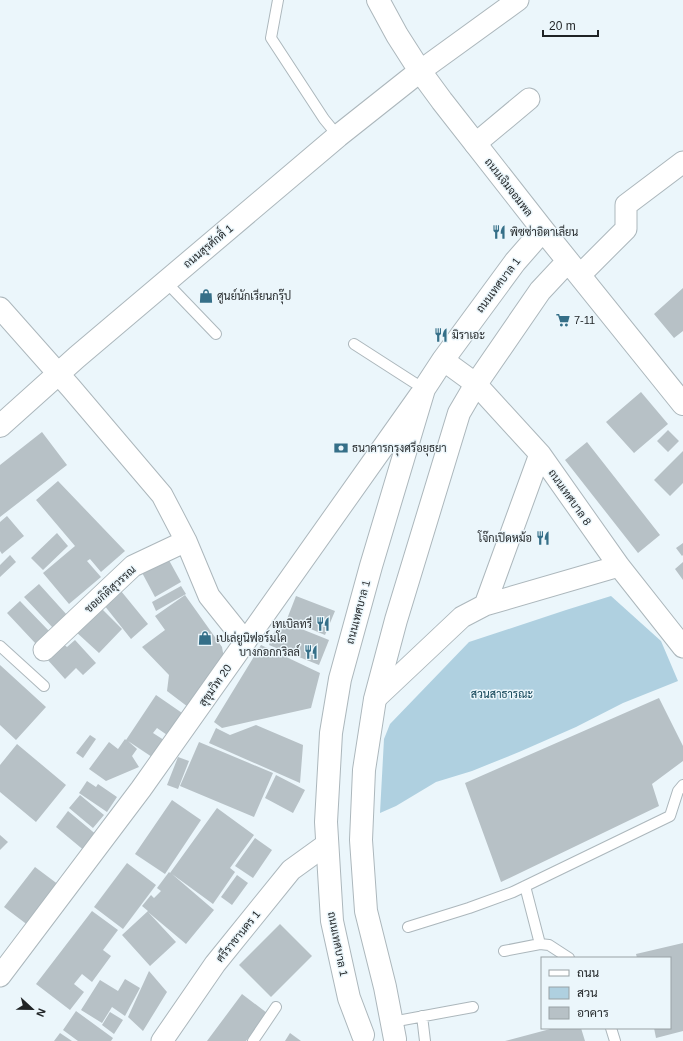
<svg xmlns="http://www.w3.org/2000/svg" width="683" height="1041" viewBox="0 0 683 1041" font-family="Arial,Sarabun,sans-serif">
<rect width="100%" height="100%" fill="#ebf6fb"/>
<!-- green -->
<path fill="#afd0e0" d="M611,596L661,641L678,681L623,703L576,727L519,752L472,771L436,782L396,806L380,813L384,739L390,724L469,642L566,610Z"/>
<!-- building -->
<path fill="#b7c1c6" d="M683,288V331L674,338L654,314Z
M641,392L668,424L634,453L606,422Z
M668,430L679,441L668,452L657,441Z
M42,432L67,465L0,517V465Z
M587,442L660,535L638,553L565,460Z
M683,451V483L670,496L654,480Z
M58,481L125,551L101,572L90,559L87,561L101,577L69,604L43,573L75,546L36,500Z
M7,516L24,536L2,554L0,551V522Z
M57,533L68,546L43,570L31,558Z
M683,543V555L682,556L676,548Z
M165,553L181,582L155,597L139,567Z
M10,555L16,562L0,577V565Z
M683,562V580L675,569Z
M39,584L67,615L53,628L24,597Z
M181,586L186,594L156,611L152,602Z
M121,591L148,624L131,639L104,605Z
M185,595L222,647L225,664L192,710L167,691L169,675L142,647L165,630L155,616Z
M296,596L335,611L325,635L287,619Z
M20,601L49,631L36,644L7,613Z
M99,606L122,629L99,653L75,631Z
M279,620L329,640L319,665L269,645Z
M75,640L96,663L83,675L76,668L65,679L46,658L62,643L67,647Z
M261,645L320,673L311,708L222,728L214,722Z
M0,665L46,707L16,740L0,725Z
M156,695L185,715L170,737L157,728L153,733L167,742L155,759L128,741L137,749L132,756L139,767L106,781L89,769L109,742L118,749L125,739L126,740Z
M659,698L683,746V761L652,784L659,806L501,882L465,783Z
M256,725L303,745L300,783L209,743L216,728L230,735Z
M90,735L96,739L83,758L76,753Z
M199,742L273,773L254,817L180,786Z
M17,744L66,785L36,822L0,792V765Z
M178,757L189,761L178,789L167,785Z
M276,775L305,790L293,813L265,798Z
M87,781L96,787L98,784L117,797L107,812L79,793Z
M80,795L104,815L93,828L69,808Z
M172,800L201,820L165,874L135,854Z
M217,808L254,835L230,868L235,872L213,904L172,874L214,910L186,944L148,912L176,942L150,966L122,935L148,911L142,906L151,895L154,898L161,891L157,888L169,872L170,873Z
M68,811L98,836L86,852L56,827Z
M0,835L8,842L0,850Z
M255,838L272,850L253,878L235,866Z
M127,863L156,885L123,929L94,907Z
M35,867L63,888L33,929L4,907Z
M237,875L248,883L232,905L221,897Z
M92,911L118,930L103,950L111,956L92,982L82,974L74,984L84,992L70,1010L36,984Z
M280,924L312,956L271,997L239,965Z
M683,943V1031L656,1038L654,1028H670V958H637L636,954Z
M149,971L167,992L143,1031L128,1017Z
M125,979L140,988L125,1016L112,1007L102,1023L81,1010L100,980L118,991Z
M242,994L267,1013L246,1041H207Z
M76,1011L113,1038L111,1041H78L63,1030Z
M110,1012L123,1020L114,1034L102,1025Z
M554,1028H581L585,1041H505Z
M60,1033L72,1041H54Z
M290,1033L301,1041H285Z"/>
<g fill="none" stroke-linecap="round" stroke-linejoin="round">
<defs>
<path id="lane" d="M278,0L271,38L324,119L338,136
M166,282L216,334
M354,344L424,389
M0,646L44,686
M525,886L540,944
M408,927L469,908L513,892L670,816L678,791L683,785
M504,951L540,944L549,945L569,958
M422,1016L425,1041
M392,1022L473,1007
M611,1028L615,1041
M253,1041L276,1007"/>
<path id="street" d="M420,71L518,0
M475,144L529,99
M580,275L626,229V205L683,162
M0,308L71,388L162,495L186,541L209,596L245,641
M443,360L476,384L540,454L619,566L683,647
M485,605L540,454
M44,650L133,566L186,541
M375,699L462,617L485,605L619,566
M0,976L141,789L420,395
M162,1041L215,964L291,870L327,844"/>
<path id="secondary" d="M378,0L397,35L420,71L442,101L543,230L683,404
M0,426L77,357L338,136L420,71
M363,1035L349,998L332,921L326,822L331,733L340,679L371,566L424,389L443,360L515,262L543,230
M395,1039L385,987L366,911L361,840L364,770L375,699L396,620L459,413L476,384L540,291L568,261"/>
</defs>
<!-- lane casing -->
<use href="#lane" stroke="#acb7bc" stroke-width="12"/>
<!-- street casing -->
<use href="#street" stroke="#acb7bc" stroke-width="23"/>
<!-- secondary casing -->
<use href="#secondary" stroke="#acb7bc" stroke-width="24"/>
<!-- lane -->
<use href="#lane" stroke="#fff" stroke-width="10"/>
<!-- street -->
<use href="#street" stroke="#fff" stroke-width="21"/>
<!-- secondary -->
<use href="#secondary" stroke="#fff" stroke-width="22"/>
</g>
<!-- icons -->
<defs>
<symbol id="restaurant-bare" viewBox="-9 -9 18 18"><path d="M-5-6h1v4h1v-4h1v4h1v-4h1v5L-1.5 .5V6h-2V.5L-5-1ZM5-6V6H3V1.5H1.5Q1.5-4 5-6Z" fill="#356f88" stroke="#ebf6fb" stroke-width="2.5" paint-order="stroke"/></symbol>
<symbol id="shop-bare" viewBox="-9 -9 18 18"><path d="M-5-2.5h2.3a2.7 3.5 0 0 1 5.4 0H5L5.5 6h-11ZM-1.5-2.5h3a1.5 2.3 0 0 0-3 0Z" fill="#356f88" stroke="#ebf6fb" stroke-width="2.5" paint-order="stroke"/></symbol>
<symbol id="supermarket-bare" viewBox="-9 -9 18 18"><path d="M-6-5.5h2.5l.6 2H6L4.5 2H-2.5L-4.4-4H-6ZM-1.5 3.2a1.3 1.3 0 1 0 .1 0ZM3 3.2a1.3 1.3 0 1 0 .1 0Z" fill="#356f88" stroke="#ebf6fb" stroke-width="2.5" paint-order="stroke"/></symbol>
<symbol id="bank-bare" viewBox="-9 -9 18 18"><path d="M-6-4H6V4H-6ZM0-2.3a2.3 2.3 0 1 0 0 4.6a2.3 2.3 0 1 0 0-4.6Z" fill="#356f88" stroke="#ebf6fb" stroke-width="2.5" paint-order="stroke"/></symbol>
</defs>
<g fill-rule="evenodd">
<use href="#restaurant-bare" x="489" y="222" width="20" height="20"/>
<use href="#shop-bare" x="196" y="286" width="20" height="20"/>
<use href="#supermarket-bare" x="553" y="310" width="20" height="20"/>
<use href="#restaurant-bare" x="431" y="325" width="20" height="20"/>
<use href="#bank-bare" x="331" y="438" width="20" height="20"/>
<use href="#restaurant-bare" x="533" y="528" width="20" height="20"/>
<use href="#restaurant-bare" x="313" y="614" width="20" height="20"/>
<use href="#shop-bare" x="195" y="628" width="20" height="20"/>
<use href="#restaurant-bare" x="301" y="642" width="20" height="20"/>
</g>
<g text-anchor="middle" dominant-baseline="central" stroke-width="3" stroke-linejoin="round" paint-order="stroke">
<!-- street labels -->
<g font-size="11" fill="#1f2325" stroke="#ebf6fb">
<text transform="translate(509 187) rotate(52)">ถนนเจิมจอมพล</text>
<text transform="translate(208 246) rotate(-40)">ถนนสุรศักดิ์ 1</text>
<text transform="translate(498 285) rotate(-53)">ถนนเทศบาล 1</text>
<text transform="translate(570 497) rotate(55)">ถนนเทศบาล 8</text>
<text transform="translate(110 589) rotate(-42)">ชอยกิติสุวรรณ</text>
<text transform="translate(358 612) rotate(-75)">ถนนเทศบาล 1</text>
<text transform="translate(215 685) rotate(-55)">สุขุมวิท 20</text>
<text transform="translate(238 936) rotate(-51)">ศรีราชานคร 1</text>
<text transform="translate(338 944) rotate(79)">ถนนเทศบาล 1</text>
</g>
<!-- poi labels -->
<g font-size="11" fill="#1f2325" stroke="#ebf6fb" text-anchor="start">
<text x="510" y="232">พิซซ่าอิตาเลียน</text>
<text x="217" y="296">ศูนย์นักเรียนกรุ๊ป</text>
<text x="574" y="320">7-11</text>
<text x="452" y="335">มิราเอะ</text>
<text x="352" y="448">ธนาคารกรุงศรีอยุธยา</text>
<text x="532" y="538" text-anchor="end">โจ๊กเปิดหม้อ</text>
<text x="312" y="624" text-anchor="end">เทเบิลทรี</text>
<text x="216" y="638">เปเล่ยูนิฟอร์มโค</text>
<text x="300" y="652" text-anchor="end">บางกอกกริลล์</text>
</g>
<!-- park labels -->
<g font-size="11" fill="#0f4255" stroke="#ebf6fb">
<text x="502" y="694">สวนสาธารณะ</text>
</g>
</g>
<!-- legend -->
<rect x="541" y="957" width="130" height="72" fill="#ebf6fb" stroke="#99a2a5"/>
<rect x="549" y="970" width="20" height="6" fill="#ffffff" stroke="#99a2a5"/>
<text x="577" y="977" font-size="12" fill="#1f2325">ถนน</text>
<rect x="549" y="987" width="20" height="12" fill="#afd0e0" stroke="#99a2a5"/>
<text x="577" y="997" font-size="12" fill="#1f2325">สวน</text>
<rect x="549" y="1007" width="20" height="12" fill="#b7c1c6" stroke="#99a2a5"/>
<text x="577" y="1017" font-size="12" fill="#1f2325">อาคาร</text>
<!-- north arrow -->
<g transform="translate(32 1009) rotate(112)" stroke="#ebf6fb" stroke-width="3" paint-order="stroke">
<path d="M0-3L7 15L0 10L-7 15Z" fill="#1f2325"/>
<text y="-6" font-size="11" font-weight="bold" text-anchor="middle" fill="#1f2325">N</text>
</g>
<!-- scale -->
<path d="M543 30v6h55v-6" fill="none" stroke="#1f2325" stroke-width="2"/>
<text x="549" y="30" font-size="12" fill="#1f2325" stroke="#ebf6fb" stroke-width="3" paint-order="stroke">20 m</text>
</svg>
